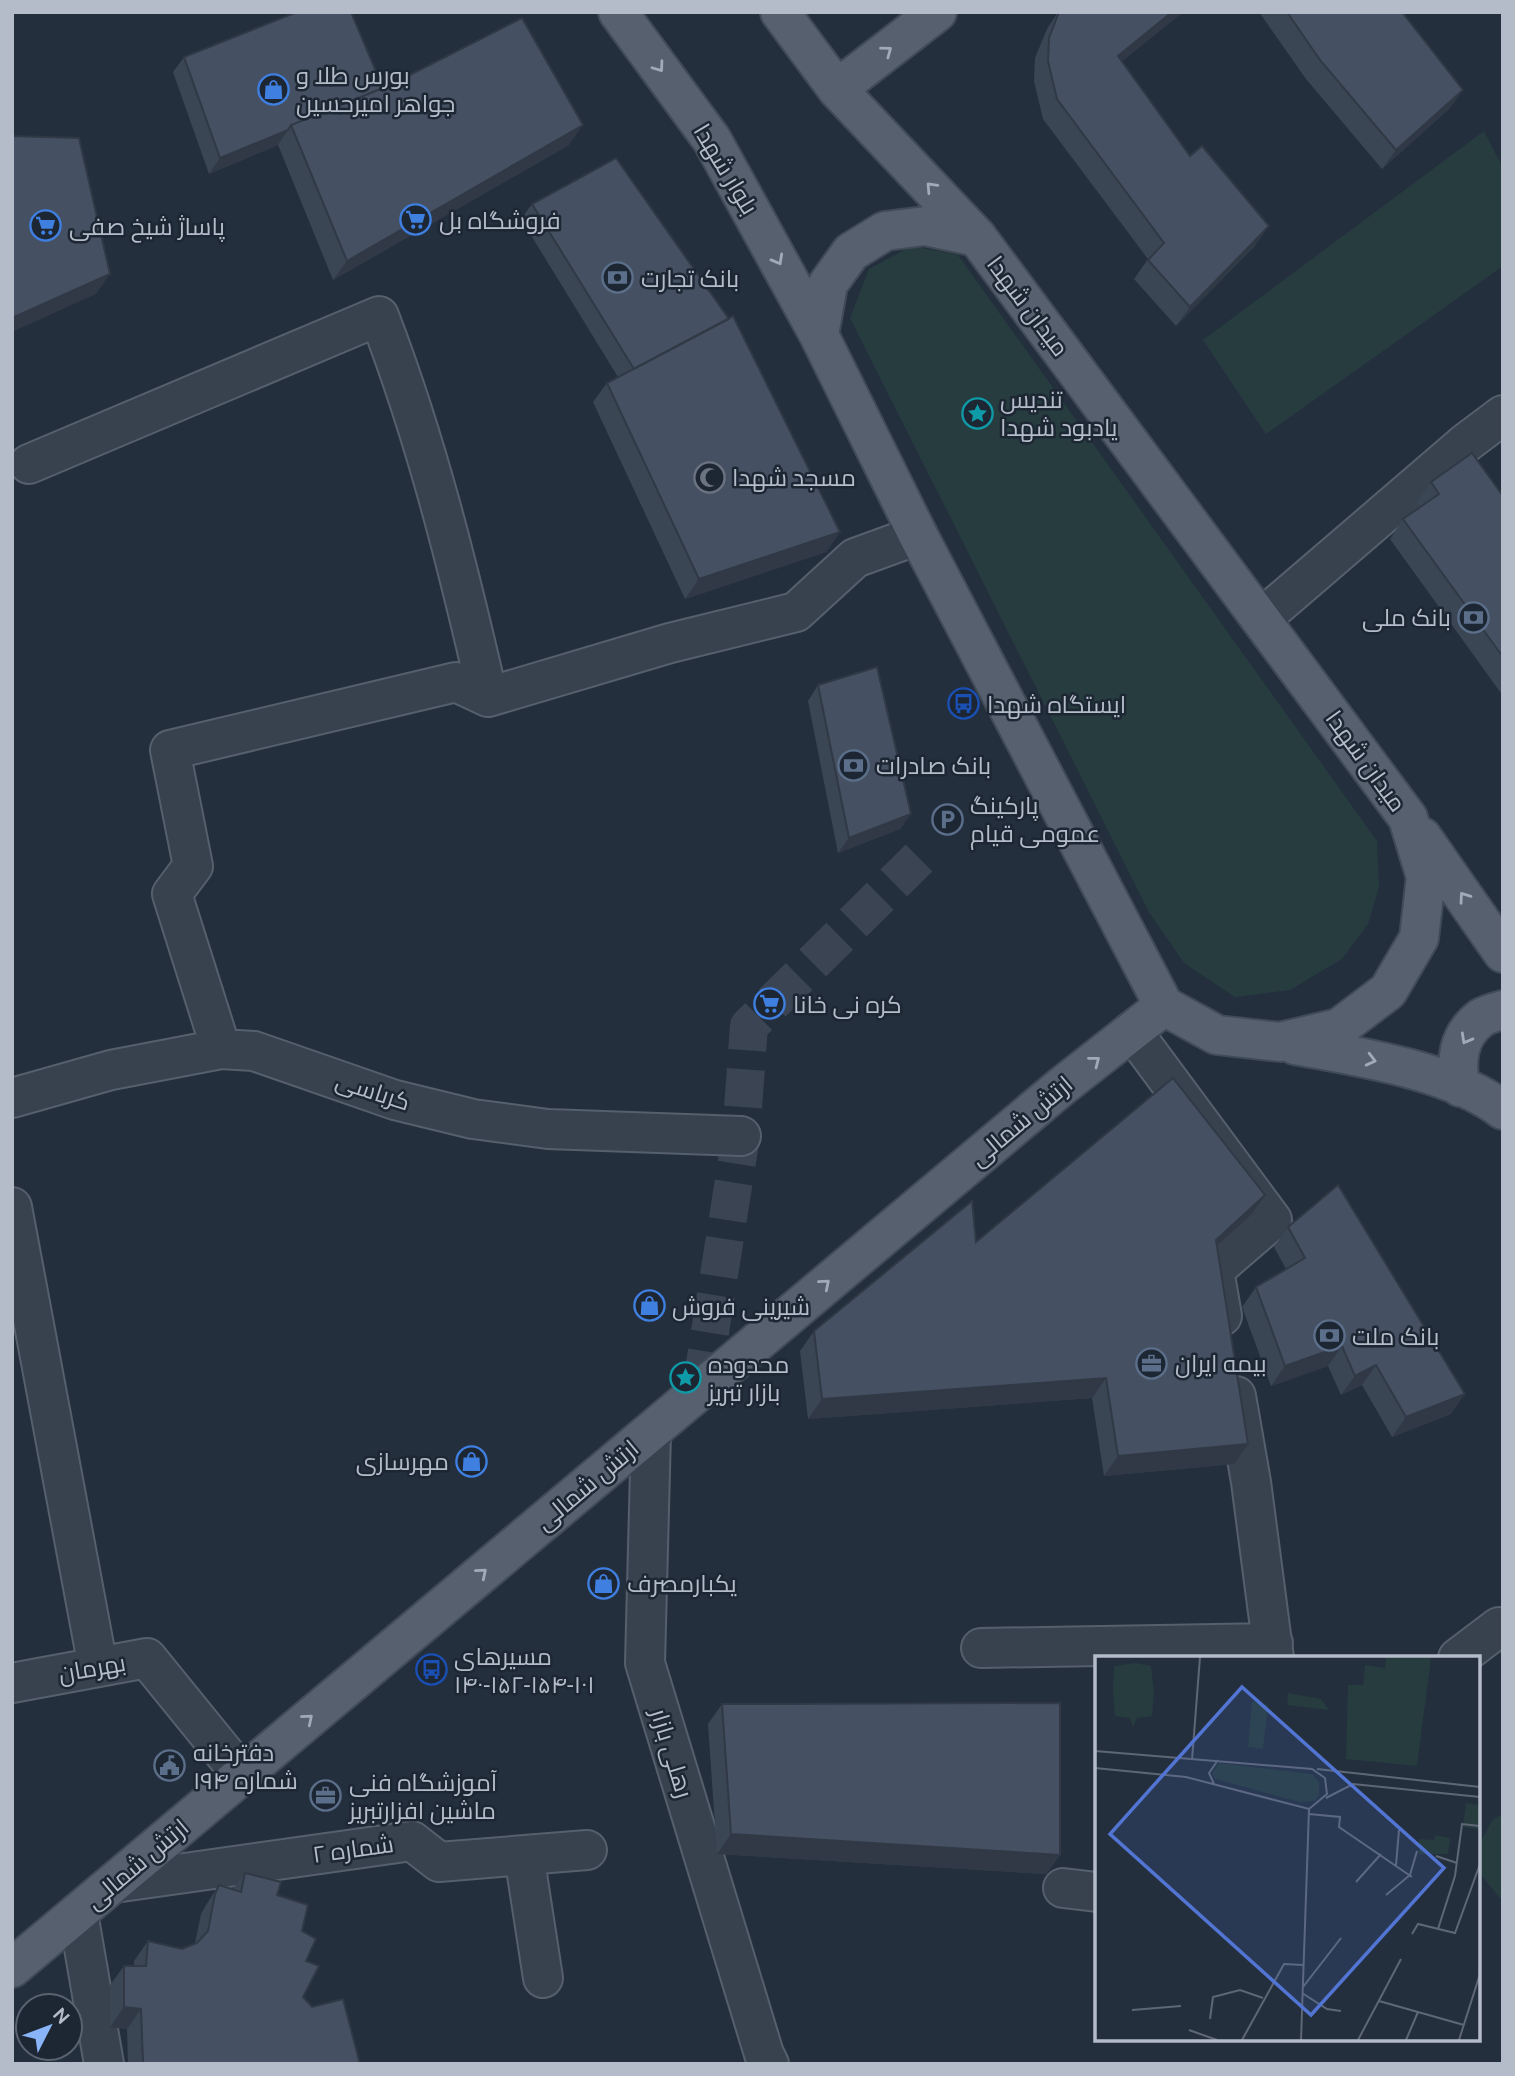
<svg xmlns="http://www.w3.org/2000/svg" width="1515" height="2076" viewBox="0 0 1515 2076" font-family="Ubuntu,Cairo,sans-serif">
<rect width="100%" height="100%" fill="#242f3e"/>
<!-- green -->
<path fill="#263c3f" d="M1484,131L1503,168V266L1266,434L1203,340Z
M912,246L958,255L1377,841L1379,887L1368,924L1342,959L1290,990L1235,997L1184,963L1149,912L850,318L869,269Z
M1503,1814V1902L1478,1871V1846L1493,1819Z"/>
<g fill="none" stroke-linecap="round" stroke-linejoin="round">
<!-- minor-tunnel -->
<path stroke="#3a4453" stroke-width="38" stroke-dasharray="38 19" stroke-linecap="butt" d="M701,1389L741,1136L749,1026L919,858"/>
<defs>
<path id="minor" d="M29,464L379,316C427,441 458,567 488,697
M1261,619L1467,442L1503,415
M1132,1031L1272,1220L1214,1270L1222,1316
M221,1049L172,894L193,866L170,750L456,682L488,697L670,643L796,612L855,558L918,535
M12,1098L111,1070L221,1049L254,1051L395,1100L473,1119L548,1129L741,1136
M12,1207L98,1667
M1236,1396L1251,1482L1274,1658
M651,1432L645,1663L764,2054L769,2064
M981,1648L1273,1643
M1458,1658L1499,1627
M12,1683L147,1658L242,1775
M524,1855L543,1978
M114,1883L412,1841L439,1862L587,1850
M1063,1888L1097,1892
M78,1913L104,2064"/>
<path id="major" d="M618,12L712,140L819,335L918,535L1164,1006L1217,1035L1280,1042L1339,1028L1388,991L1419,938L1426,877L1408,818L977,237L837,89L780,12
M837,89L937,12
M819,335L828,284L851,252L885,231L925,226L977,237
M1422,837L1503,953
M1295,1045C1359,1057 1451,1070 1503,1110
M1460,1087C1456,1061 1457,1036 1481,1018C1487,1014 1496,1012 1503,1010
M12,1968L1061,1087L1164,1006"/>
</defs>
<!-- minor casing -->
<use href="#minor" stroke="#565f6c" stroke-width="42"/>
<!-- major casing -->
<use href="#major" stroke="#414a57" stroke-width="42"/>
<!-- minor -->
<use href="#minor" stroke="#38414e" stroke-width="38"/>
<!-- major -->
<use href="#major" stroke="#56606e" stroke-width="38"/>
</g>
<!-- wall -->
<path fill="#3b4654" d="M1058,12H1183L1122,61L1255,246L1176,326L1134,279L1148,259L1043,119L1034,81L1035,58L1047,29Z
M1259,12H1402L1463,90L1449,109L1382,169L1306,79Z
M184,57L383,88L569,145L333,280L278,145L209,174L173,72Z
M532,204L840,532L826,552L685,599L593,402L607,383L618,377L521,219Z
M1431,482L1503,496V696L1390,539L1403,519L1421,507L1417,502Z
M818,685L911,814L900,829L838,853L808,701Z
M1265,1195L1251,1215L1217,1246L1248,1444L1234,1464L1104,1476L1092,1398L808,1419L800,1351L814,1331L976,1242Z
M1288,1227L1451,1414L1392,1437L1362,1385L1341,1395L1328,1366L1271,1386L1242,1307L1256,1287L1286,1269L1274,1247Z
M722,1704L1060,1855L1046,1874L717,1854L708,1724Z
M245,1873L277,1895L302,1931L306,1961L303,1997L360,2064H128L127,2029L110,2027V1985L124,1966H134V1961L148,1941L182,1949L195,1943L201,1914L206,1905L219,1885L233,1889Z"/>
<!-- shaded-wall -->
<path fill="#303945" d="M1172,12H1183L1104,75L1118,56Z
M1463,90L1449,109L1382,169L1396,150Z
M583,125L569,145L333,280L347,261Z
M288,130L278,145L209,174L220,158Z
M1269,226L1255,246L1176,326L1190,307Z
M110,274L96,294L12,332V318Z
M840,532L826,552L685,599L699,579Z
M911,814L900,829L838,853L849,838Z
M1265,1195L1251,1215L1202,1259L1216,1240Z
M1342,1346L1328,1366L1271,1386L1285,1366Z
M1376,1365L1362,1385L1341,1395L1355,1376Z
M1106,1378L1092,1398L808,1419L822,1399Z
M1465,1394L1451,1414L1392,1437L1406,1417Z
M1248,1444L1234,1464L1104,1476L1118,1456Z
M731,1834L1060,1855L1046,1874L717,1854Z
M124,2007L141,2009L127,2029L110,2027Z"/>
<!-- building -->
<path fill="#455162" stroke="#303945" stroke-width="2" d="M297,12H351L383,88L291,125L288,130L220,158L184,57Z
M1059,12H1172L1118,56L1190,156L1202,146L1269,226L1190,307L1148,260L1164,243L1057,99L1048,61L1049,38Z
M1287,12H1402L1463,90L1396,150L1320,60Z
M522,18L583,125L347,261L291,125L388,86Z
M12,136L79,138L110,274L12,318Z
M616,158L729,319L634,369L532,204Z
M733,316L840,532L699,579L607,383Z
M1472,453L1503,496V657L1403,519L1439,494L1431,482Z
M877,667L911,814L849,838L818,685Z
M1173,1078L1265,1195L1216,1240L1248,1444L1118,1456L1106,1378L822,1399L814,1331L972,1201L976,1242Z
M1338,1185L1465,1394L1406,1417L1376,1365L1355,1376L1342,1346L1285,1366L1256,1287L1305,1258L1288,1227Z
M1060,1703V1855L731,1834L722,1704Z
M245,1873L281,1882L277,1895L308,1905L302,1931L316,1939L306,1961L319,1966L303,1997L312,2007L343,1999L360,2064H145L143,2062L141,2009L124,2007V1966H146L148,1941L182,1949L197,1943L208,1931L215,1894L219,1885L241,1892Z"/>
<!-- one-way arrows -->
<defs><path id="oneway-chevron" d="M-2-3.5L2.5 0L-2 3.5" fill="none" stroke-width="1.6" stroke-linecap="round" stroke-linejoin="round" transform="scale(1.75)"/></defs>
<g stroke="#a1aab7">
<use href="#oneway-chevron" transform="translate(887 51) rotate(-37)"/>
<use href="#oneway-chevron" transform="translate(659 67) rotate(54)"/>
<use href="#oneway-chevron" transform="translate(931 187) rotate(-133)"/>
<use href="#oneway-chevron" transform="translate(778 260) rotate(61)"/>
<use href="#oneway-chevron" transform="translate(1464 897) rotate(-125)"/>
<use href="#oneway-chevron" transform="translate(1466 1039) rotate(119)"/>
<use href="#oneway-chevron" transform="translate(1371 1060) rotate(14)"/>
<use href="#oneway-chevron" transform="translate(1095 1061) rotate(-38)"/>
<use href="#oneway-chevron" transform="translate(825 1284) rotate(-40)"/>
<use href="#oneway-chevron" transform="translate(482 1573) rotate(-40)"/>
<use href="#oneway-chevron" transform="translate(308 1719) rotate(-40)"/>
</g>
<!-- icons -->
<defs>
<symbol id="shop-ring" viewBox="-11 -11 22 22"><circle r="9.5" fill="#1d2633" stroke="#3f7fe0" stroke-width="1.5"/><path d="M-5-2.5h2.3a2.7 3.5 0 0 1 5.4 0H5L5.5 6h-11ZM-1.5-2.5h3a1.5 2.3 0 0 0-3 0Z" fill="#3f7fe0"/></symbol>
<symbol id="supermarket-ring" viewBox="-11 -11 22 22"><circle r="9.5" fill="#1d2633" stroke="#3f7fe0" stroke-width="1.5"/><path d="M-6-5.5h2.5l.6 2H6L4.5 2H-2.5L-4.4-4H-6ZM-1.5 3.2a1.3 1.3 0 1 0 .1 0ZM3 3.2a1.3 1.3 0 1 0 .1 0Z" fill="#3f7fe0"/></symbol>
<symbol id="bank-ring" viewBox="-11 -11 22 22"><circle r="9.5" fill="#1d2633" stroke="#5c6f8a" stroke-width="1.5"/><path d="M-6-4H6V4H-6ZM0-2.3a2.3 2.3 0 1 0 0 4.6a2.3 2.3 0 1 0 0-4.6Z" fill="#5c6f8a"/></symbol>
<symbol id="sight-ring" viewBox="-11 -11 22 22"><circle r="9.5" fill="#1d2633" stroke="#0f9aa8" stroke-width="1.5"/><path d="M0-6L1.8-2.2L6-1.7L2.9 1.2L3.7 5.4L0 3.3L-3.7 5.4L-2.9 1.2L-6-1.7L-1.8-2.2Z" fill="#0f9aa8"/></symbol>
<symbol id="mosque-ring" viewBox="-11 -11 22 22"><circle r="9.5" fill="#1d2633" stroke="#6b7280" stroke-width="1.5"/><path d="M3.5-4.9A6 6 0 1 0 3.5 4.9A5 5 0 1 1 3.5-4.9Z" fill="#6b7280"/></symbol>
<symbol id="bus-ring" viewBox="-11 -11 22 22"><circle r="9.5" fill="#1d2633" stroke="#1a4fb4" stroke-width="1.5"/><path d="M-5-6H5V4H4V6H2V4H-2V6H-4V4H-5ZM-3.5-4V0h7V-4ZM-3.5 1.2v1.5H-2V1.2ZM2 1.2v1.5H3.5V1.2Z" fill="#1a4fb4"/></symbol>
<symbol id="parking-ring" viewBox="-11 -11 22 22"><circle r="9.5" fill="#1d2633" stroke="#5c6f8a" stroke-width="1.5"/><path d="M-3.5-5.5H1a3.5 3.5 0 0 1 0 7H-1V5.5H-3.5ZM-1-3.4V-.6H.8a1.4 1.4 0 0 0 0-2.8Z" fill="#5c6f8a"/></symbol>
<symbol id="office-ring" viewBox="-11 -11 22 22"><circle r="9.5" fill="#1d2633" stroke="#5c6f8a" stroke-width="1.5"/><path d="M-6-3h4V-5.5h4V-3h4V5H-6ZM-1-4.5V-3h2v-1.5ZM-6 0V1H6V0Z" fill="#5c6f8a"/></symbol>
<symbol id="civic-ring" viewBox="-11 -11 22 22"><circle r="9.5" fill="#1d2633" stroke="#5c6f8a" stroke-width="1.5"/><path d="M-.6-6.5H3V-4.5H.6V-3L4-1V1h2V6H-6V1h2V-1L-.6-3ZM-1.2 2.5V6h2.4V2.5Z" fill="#5c6f8a"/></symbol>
</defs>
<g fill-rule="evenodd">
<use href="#shop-ring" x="256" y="72" width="35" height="35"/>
<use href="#supermarket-ring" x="398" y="202" width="35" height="35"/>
<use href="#supermarket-ring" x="28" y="208" width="35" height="35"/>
<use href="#bank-ring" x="600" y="260" width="35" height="35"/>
<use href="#sight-ring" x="960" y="396" width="35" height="35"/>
<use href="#mosque-ring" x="692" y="460" width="35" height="35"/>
<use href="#bank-ring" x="1456" y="600" width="35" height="35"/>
<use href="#bus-ring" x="946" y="686" width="35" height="35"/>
<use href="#bank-ring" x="836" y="748" width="35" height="35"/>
<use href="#parking-ring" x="930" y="802" width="35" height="35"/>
<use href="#supermarket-ring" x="752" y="986" width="35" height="35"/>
<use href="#shop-ring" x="632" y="1288" width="35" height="35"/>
<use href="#bank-ring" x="1312" y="1318" width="35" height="35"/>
<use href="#office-ring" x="1134" y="1346" width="35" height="35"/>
<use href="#sight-ring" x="668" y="1360" width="35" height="35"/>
<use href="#shop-ring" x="454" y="1444" width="35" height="35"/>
<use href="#shop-ring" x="586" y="1566" width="35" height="35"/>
<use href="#bus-ring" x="414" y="1652" width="35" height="35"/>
<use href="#civic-ring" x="152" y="1748" width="35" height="35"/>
<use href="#office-ring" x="308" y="1778" width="35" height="35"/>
</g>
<g text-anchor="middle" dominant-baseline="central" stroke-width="5" stroke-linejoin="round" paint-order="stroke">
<!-- poi labels -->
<g font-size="24" fill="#b4bcc9" stroke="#1d2633" text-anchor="start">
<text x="296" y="75">بورس طلا و<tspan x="296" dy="28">جواهر امیرحسین</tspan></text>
<text x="439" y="220">فروشگاه بل</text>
<text x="69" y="226">پاساژ شیخ صفی</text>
<text x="641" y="278">بانک تجارت</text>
<text x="1000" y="399">تندیس<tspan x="1000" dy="28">یادبود شهدا</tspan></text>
<text x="732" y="477">مسجد شهدا</text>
<text x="1451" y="617" text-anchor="end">بانک ملی</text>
<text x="987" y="704">ایستگاه شهدا</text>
<text x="876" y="765">بانک صادرات</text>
<text x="970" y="805">پارکینگ<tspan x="970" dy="28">عمومی قیام</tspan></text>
<text x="793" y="1004">کره نی خانا</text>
<text x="672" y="1306">شیرینی فروش</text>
<text x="1352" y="1336">بانک ملت</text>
<text x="1175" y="1363">بیمه ایران</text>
<text x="708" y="1364">محدوده<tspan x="708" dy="28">بازار تبریز</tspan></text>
<text x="449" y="1461" text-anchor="end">مهرسازی</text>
<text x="627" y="1583">یکبارمصرف</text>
<text x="454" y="1656">مسیرهای<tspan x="454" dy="28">۱۴۰-۱۵۲-۱۵۴-۱۰۱</tspan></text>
<text x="193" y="1752">دفترخانه<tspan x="193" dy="28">شماره ۱۹۴</tspan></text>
<text x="349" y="1782">آموزشگاه فنی<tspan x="349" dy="28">ماشین افزارتبریز</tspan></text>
</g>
<!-- street labels -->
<g font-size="24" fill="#b4bcc9" stroke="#1d2633">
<text transform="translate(726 169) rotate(59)">بلوار شهدا</text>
<text transform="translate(1028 306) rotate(53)">میدان شهدا</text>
<text transform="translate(1366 761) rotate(54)">میدان شهدا</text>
<text transform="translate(373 1091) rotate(18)">کرباسی</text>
<text transform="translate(1021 1121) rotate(-40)">ارتش شمالی</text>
<text transform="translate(587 1485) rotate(-40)">ارتش شمالی</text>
<text transform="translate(92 1668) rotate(-10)">بهرمان</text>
<text transform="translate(672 1753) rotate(73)">رهلی بازار</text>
<text transform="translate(353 1849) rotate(-8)">شماره ۲</text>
<text transform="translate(137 1864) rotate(-40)">ارتش شمالی</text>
</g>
</g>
<!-- overview -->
<g transform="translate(1095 1656)">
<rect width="385" height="385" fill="#242f3e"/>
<path d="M291,1L336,2L322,110L251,103L253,29H268L270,9L290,12ZM40,7L56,10L59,36L57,60L42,62L38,71L35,62L20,60L18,34L19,10ZM193,37L226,43L234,54L192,49ZM157,45L173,49L168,93L153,91ZM124,107L217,118L224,126V139L220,145L204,146L120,123L117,117ZM371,147L385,149V173L368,171ZM340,179L355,182L353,198H324V183L339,184Z" fill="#263c3f"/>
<path fill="none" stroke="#5e6776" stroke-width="2" d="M0,95L217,113L230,122L232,138L214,153L91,121L0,112M97,104L105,1M222,113L385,131M119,128L114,117L123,104M231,142L258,128L385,141M214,158L245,161L244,171L317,221M341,200L362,207M301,209L304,174M261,226L286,198M291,239L315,219L322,195M343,273L360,220L367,168L385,170M317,278L323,268L360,277L385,208M208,331L246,282M207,337L232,353L246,355M284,345L369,369M37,354L86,350M115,363L118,341L145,334L168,342M94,374L122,384M147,384L189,308L208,309M206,384L214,153M263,384L306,303M311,384L323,356M364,384L385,318"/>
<path fill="#5274d3" fill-opacity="0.15" stroke="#5274d3" stroke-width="3.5" d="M147,31L349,212L216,359L15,178Z"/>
<rect width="385" height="385" fill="none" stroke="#b4bcc9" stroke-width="3.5"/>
</g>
<!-- border -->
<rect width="1515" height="2076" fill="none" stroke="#b4bcc9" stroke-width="28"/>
<!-- north arrow -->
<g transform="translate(49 2027) rotate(48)"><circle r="33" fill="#1d2633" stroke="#59626f" stroke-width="2"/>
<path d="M0-5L12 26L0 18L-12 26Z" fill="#8ab4f8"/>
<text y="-10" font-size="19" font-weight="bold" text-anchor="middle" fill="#b4bcc9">N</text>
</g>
</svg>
